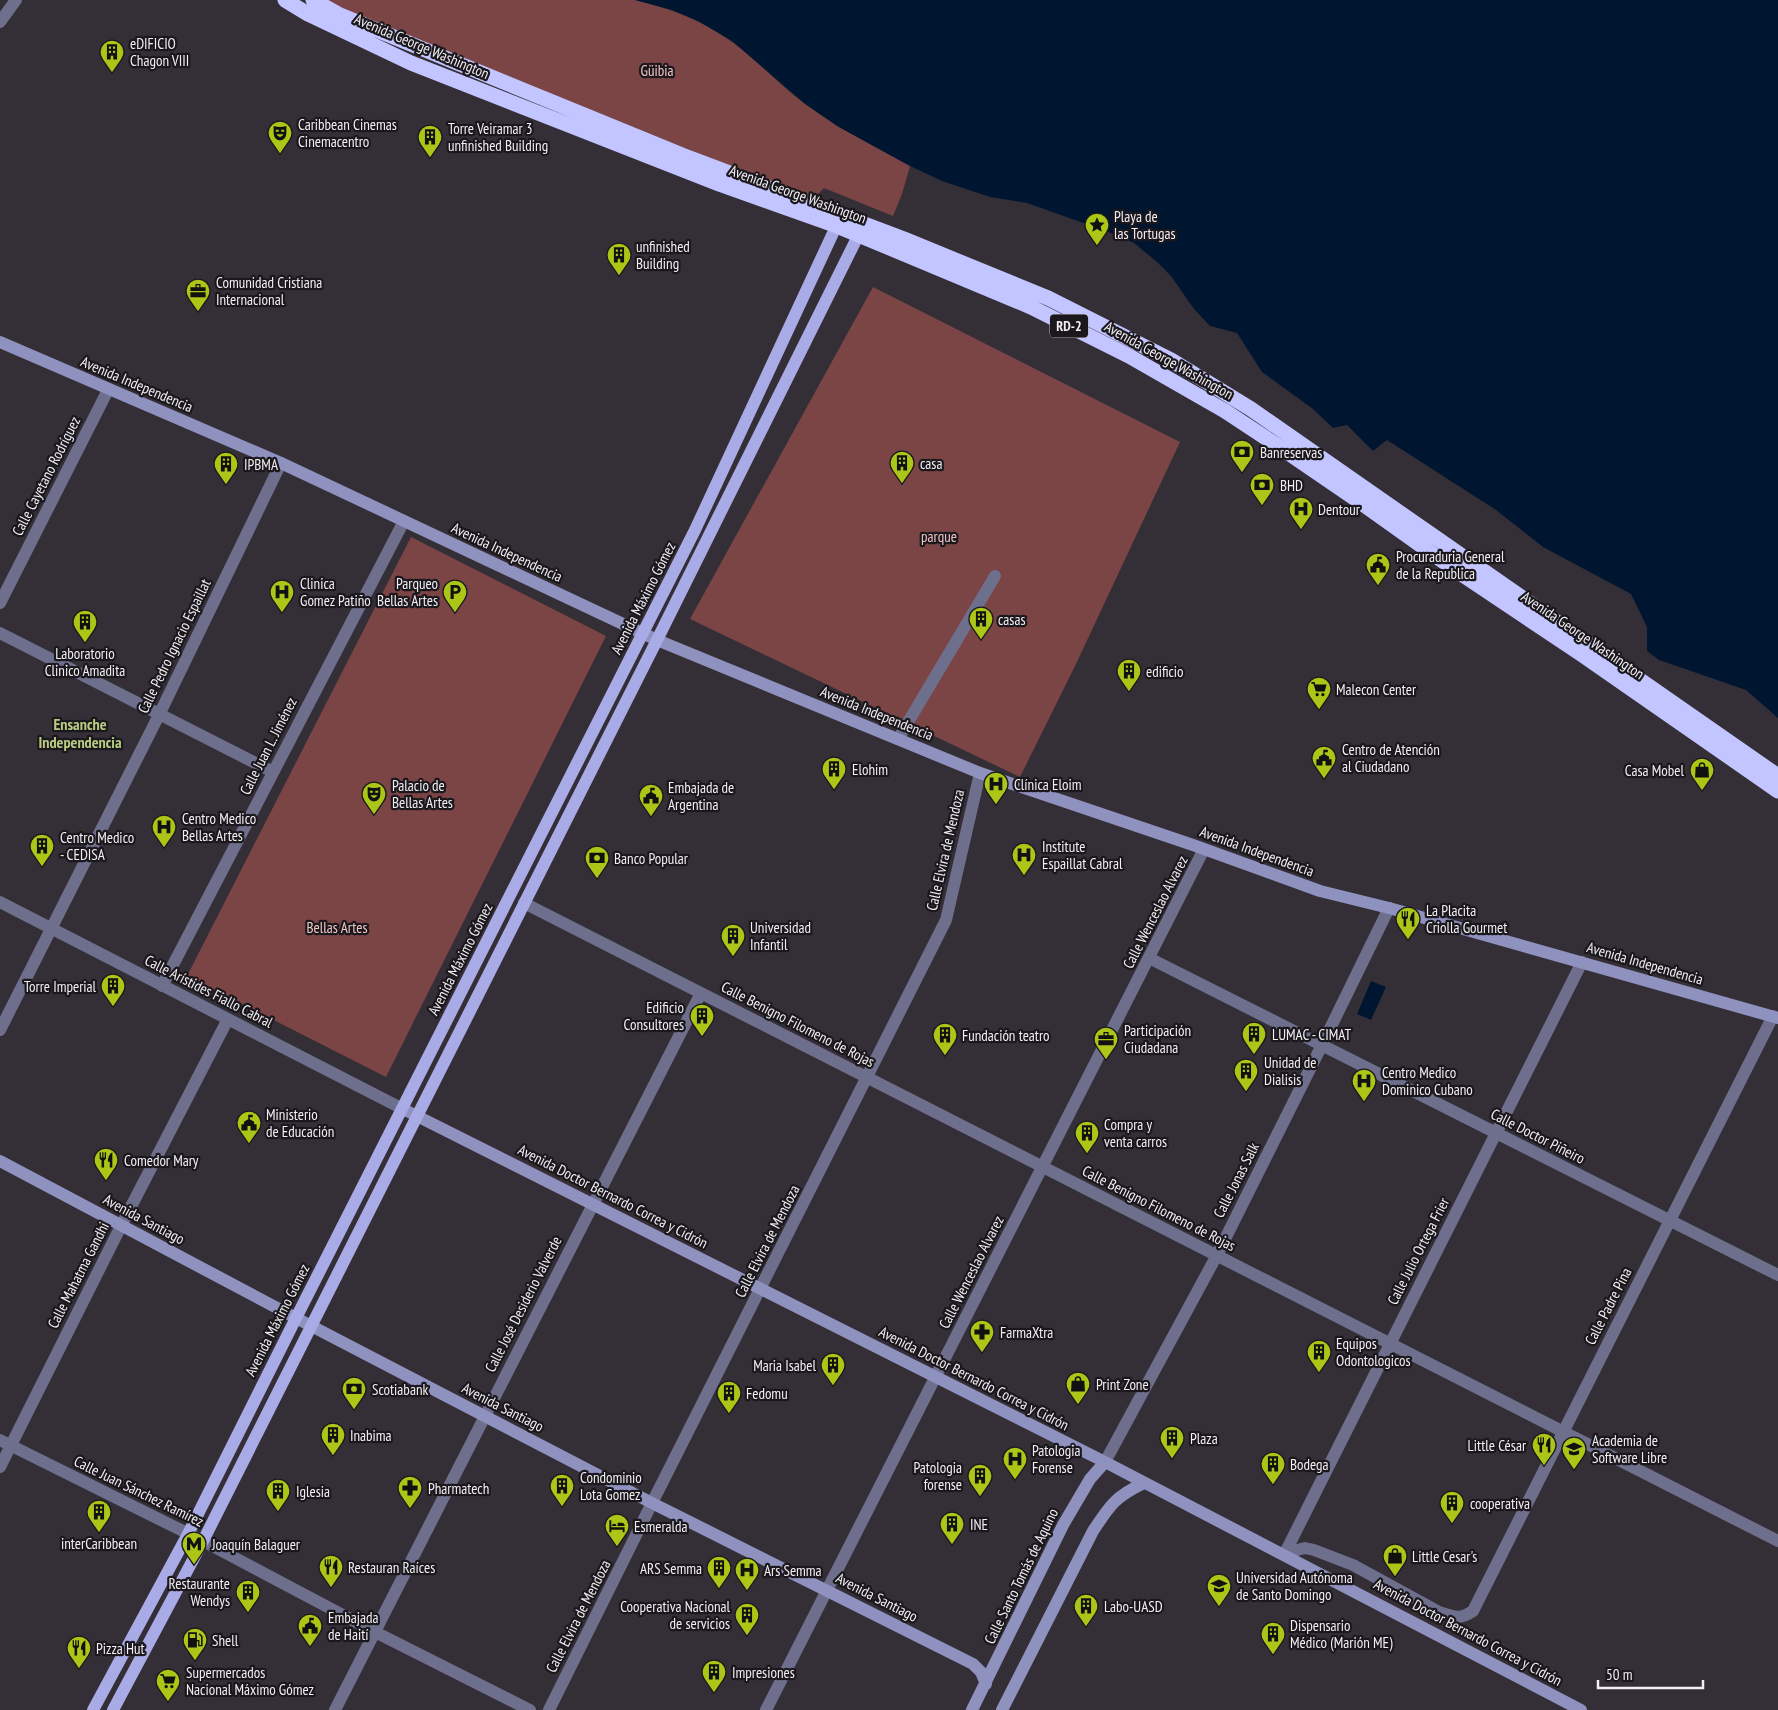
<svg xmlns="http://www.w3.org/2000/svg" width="1778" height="1710" viewBox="0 0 1778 1710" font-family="'PT Sans Narrow',sans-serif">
<rect width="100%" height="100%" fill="#342f37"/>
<!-- green -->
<path fill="#7c4545" d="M324,0H635C671,9 702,20 732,42C758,60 779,85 805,104C838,128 874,146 910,166L902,194L893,216L824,188L813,199L405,36Z
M873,287L1180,442L1075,666L1020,777L690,619Z
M411,537L606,636L386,1077L187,976Z"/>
<!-- water -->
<path fill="#001630" d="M635,0H1778V718L1746,690L1659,660L1647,651V627L1631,594L1543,547L1496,510L1387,440L1373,451L1347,425L1333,428L1313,409L1262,372L1237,333L1210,326L1194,309L1171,276L1157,262L1134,243L1106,231L1027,203L990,197L942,181L910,166L837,126L804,103L732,41L698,21L672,10Z
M1371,981L1386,987L1371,1020L1357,1014Z"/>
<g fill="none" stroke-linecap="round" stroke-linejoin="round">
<!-- street -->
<path stroke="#6d6f8c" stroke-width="12" d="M0,22L16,0
M0,603L108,390
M0,633L273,772
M898,739L995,576
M0,902L403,1109
M524,903L1778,1541
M1149,958L1778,1275
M162,986L404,521
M0,1030L159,715L281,463
M0,1440L203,1541L375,1632L530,1710
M1105,1462L1217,1255L1322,1045L1389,908
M0,1467L121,1226L228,1019
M1284,1555L1582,962
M1288,1557L1297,1550L1305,1548L1314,1550L1353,1565L1439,1612C1454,1617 1460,1620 1473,1611L1773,1016
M335,1710L701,993
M549,1710L652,1503L946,920L980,773
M766,1710L1204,849"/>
<!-- secondary -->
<path stroke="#8f91bf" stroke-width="12" d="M0,342L281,463L657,640L980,773L1193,845L1320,891L1389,908L1778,1018
M403,1109L1105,1462L1581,1710
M0,1161L296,1318L652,1503L973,1664L981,1672L986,1684
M972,1710L1063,1525L1090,1479L1105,1462
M1002,1710L1093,1531C1110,1505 1116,1496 1144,1483"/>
<!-- primary -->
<path stroke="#a9abe7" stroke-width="12" d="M93,1710L188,1534L296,1318L695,530L840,218
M113,1710L203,1541L657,640L863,226"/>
<!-- highway -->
<path stroke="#c2c5ff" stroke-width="15" d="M285,0L308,14L411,63L719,184L837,226L1031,307L1129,356L1225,411L1278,446L1360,502L1451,567L1581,654L1778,791
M313,0L340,15L682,155L904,239L1048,298L1171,360L1251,409L1778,776"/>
</g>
<!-- icons -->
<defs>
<symbol id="building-pin" viewBox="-11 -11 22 30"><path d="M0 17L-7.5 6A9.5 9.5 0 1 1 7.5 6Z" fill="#abc616" stroke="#1a181c"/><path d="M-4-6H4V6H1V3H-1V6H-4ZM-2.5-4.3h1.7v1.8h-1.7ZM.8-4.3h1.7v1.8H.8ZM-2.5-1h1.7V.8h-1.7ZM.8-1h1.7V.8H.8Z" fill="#111"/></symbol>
<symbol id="theatre-pin" viewBox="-11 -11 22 30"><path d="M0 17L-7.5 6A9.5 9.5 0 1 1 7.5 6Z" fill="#abc616" stroke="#1a181c"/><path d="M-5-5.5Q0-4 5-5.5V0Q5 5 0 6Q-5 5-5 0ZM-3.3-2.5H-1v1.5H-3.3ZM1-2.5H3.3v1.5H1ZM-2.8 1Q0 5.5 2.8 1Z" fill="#111"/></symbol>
<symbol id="sight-pin" viewBox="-11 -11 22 30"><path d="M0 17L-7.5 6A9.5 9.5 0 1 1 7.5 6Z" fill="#abc616" stroke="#1a181c"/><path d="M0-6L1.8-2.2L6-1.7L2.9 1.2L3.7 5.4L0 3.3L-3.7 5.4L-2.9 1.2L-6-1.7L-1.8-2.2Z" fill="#111"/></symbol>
<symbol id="office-pin" viewBox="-11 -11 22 30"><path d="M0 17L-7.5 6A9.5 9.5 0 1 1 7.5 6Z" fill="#abc616" stroke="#1a181c"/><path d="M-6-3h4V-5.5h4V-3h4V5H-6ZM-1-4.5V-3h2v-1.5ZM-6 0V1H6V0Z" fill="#111"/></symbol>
<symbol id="bank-pin" viewBox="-11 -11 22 30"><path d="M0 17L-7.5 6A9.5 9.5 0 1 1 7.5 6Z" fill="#abc616" stroke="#1a181c"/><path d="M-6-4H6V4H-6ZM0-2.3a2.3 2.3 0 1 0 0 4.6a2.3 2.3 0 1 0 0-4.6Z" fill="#111"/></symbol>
<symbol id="hospital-pin" viewBox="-11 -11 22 30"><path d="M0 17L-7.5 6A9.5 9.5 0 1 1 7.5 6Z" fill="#abc616" stroke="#1a181c"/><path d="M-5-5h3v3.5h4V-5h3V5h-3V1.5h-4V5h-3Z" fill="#111"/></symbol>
<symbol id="civic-pin" viewBox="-11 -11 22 30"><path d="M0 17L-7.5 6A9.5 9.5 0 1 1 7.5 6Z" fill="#abc616" stroke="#1a181c"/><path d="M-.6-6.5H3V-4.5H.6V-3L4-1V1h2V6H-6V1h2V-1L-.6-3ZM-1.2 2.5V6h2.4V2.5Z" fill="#111"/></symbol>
<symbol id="parking-pin" viewBox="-11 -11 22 30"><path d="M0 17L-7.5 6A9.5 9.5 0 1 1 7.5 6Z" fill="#abc616" stroke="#1a181c"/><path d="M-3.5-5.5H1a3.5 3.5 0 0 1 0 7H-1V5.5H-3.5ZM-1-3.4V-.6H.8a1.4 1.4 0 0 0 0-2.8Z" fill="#111"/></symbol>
<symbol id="supermarket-pin" viewBox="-11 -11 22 30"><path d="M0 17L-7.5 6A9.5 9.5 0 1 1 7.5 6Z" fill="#abc616" stroke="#1a181c"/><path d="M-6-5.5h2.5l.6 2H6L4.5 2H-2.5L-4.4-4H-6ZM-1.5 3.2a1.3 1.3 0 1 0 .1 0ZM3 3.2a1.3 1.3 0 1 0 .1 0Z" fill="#111"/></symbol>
<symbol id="shop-pin" viewBox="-11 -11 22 30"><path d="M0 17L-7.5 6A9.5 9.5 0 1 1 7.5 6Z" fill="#abc616" stroke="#1a181c"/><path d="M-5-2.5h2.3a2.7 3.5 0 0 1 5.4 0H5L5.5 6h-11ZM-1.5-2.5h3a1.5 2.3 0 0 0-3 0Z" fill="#111"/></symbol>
<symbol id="restaurant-pin" viewBox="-11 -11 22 30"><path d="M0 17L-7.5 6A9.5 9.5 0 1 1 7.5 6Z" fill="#abc616" stroke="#1a181c"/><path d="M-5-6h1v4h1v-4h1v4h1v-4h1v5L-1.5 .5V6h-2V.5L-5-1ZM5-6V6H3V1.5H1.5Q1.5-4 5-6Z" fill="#111"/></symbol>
<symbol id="pharmacy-pin" viewBox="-11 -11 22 30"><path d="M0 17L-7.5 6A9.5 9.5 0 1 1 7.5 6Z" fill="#abc616" stroke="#1a181c"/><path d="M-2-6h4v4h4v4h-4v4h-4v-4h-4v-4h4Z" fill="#111"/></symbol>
<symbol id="school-pin" viewBox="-11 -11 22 30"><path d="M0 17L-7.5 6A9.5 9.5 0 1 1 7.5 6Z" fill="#abc616" stroke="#1a181c"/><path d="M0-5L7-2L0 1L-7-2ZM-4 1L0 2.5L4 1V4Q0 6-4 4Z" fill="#111"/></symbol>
<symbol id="hotel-pin" viewBox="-11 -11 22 30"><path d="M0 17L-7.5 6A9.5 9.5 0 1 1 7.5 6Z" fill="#abc616" stroke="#1a181c"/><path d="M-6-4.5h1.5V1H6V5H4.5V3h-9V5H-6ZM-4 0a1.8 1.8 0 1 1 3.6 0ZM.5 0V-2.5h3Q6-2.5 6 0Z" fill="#111"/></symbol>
<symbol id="metro-pin" viewBox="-11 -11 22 30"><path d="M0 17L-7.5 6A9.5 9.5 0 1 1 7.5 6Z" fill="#abc616" stroke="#1a181c"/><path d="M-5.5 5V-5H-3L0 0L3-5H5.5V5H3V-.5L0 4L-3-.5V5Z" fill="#111"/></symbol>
<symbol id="university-pin" viewBox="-11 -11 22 30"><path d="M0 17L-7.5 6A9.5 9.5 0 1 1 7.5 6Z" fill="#abc616" stroke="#1a181c"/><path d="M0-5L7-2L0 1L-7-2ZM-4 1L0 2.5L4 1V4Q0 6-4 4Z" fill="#111"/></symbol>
<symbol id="fuel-pin" viewBox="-11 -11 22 30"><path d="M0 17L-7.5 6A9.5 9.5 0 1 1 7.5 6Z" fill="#abc616" stroke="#1a181c"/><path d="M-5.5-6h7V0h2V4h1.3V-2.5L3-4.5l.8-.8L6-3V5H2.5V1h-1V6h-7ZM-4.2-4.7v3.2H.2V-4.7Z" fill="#111"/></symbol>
</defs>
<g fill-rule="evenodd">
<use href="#building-pin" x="98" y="38" width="28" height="38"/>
<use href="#theatre-pin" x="266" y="119" width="28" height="38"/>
<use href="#building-pin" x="416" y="123" width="28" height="38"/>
<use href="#sight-pin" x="1083" y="211" width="28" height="38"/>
<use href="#building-pin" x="605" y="241" width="28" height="38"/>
<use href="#office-pin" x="184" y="277" width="28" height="38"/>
<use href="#bank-pin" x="1228" y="438" width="28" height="38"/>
<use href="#building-pin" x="888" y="449" width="28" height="38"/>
<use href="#building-pin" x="212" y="450" width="28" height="38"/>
<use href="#bank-pin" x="1248" y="471" width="28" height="38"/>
<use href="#hospital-pin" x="1287" y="495" width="28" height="38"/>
<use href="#civic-pin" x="1364" y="551" width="28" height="38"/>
<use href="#hospital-pin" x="268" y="578" width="28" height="38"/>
<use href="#parking-pin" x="441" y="578" width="28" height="38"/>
<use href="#building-pin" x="967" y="605" width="28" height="38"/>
<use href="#building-pin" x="71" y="608" width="28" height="38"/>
<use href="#building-pin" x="1115" y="657" width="28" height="38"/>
<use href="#supermarket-pin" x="1305" y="675" width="28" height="38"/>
<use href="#civic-pin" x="1310" y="744" width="28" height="38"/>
<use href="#building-pin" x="820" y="755" width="28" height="38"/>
<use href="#shop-pin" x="1688" y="756" width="28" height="38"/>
<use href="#hospital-pin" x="982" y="770" width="28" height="38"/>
<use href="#theatre-pin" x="360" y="780" width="28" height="38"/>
<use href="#civic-pin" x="637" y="782" width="28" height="38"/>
<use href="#hospital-pin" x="150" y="813" width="28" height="38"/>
<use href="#building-pin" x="28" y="832" width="28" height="38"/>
<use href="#hospital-pin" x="1010" y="841" width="28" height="38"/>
<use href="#bank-pin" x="583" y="844" width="28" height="38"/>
<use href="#restaurant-pin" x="1394" y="905" width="28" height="38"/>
<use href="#building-pin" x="719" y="922" width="28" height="38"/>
<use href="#building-pin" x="99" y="972" width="28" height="38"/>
<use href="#building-pin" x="688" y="1002" width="28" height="38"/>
<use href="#building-pin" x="1240" y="1020" width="28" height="38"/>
<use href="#building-pin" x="931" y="1021" width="28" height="38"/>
<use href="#office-pin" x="1092" y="1025" width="28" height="38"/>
<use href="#building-pin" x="1232" y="1057" width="28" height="38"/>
<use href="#hospital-pin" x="1350" y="1067" width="28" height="38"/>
<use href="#civic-pin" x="235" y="1109" width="28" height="38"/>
<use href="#building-pin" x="1073" y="1119" width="28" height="38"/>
<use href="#restaurant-pin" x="92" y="1146" width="28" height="38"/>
<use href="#pharmacy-pin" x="968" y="1318" width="28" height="38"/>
<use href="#building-pin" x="1305" y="1338" width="28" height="38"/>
<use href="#building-pin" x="819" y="1351" width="28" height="38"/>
<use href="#shop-pin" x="1064" y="1370" width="28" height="38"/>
<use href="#bank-pin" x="340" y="1375" width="28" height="38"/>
<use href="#building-pin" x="715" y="1379" width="28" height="38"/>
<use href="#building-pin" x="319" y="1421" width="28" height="38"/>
<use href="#building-pin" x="1158" y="1424" width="28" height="38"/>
<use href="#restaurant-pin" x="1530" y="1431" width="28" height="38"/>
<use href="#school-pin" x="1560" y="1435" width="28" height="38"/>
<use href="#hospital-pin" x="1001" y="1445" width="28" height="38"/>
<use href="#building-pin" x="1259" y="1450" width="28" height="38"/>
<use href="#building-pin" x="966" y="1462" width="28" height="38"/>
<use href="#building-pin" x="548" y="1472" width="28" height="38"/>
<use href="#pharmacy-pin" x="396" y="1474" width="28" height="38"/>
<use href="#building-pin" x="264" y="1477" width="28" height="38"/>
<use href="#building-pin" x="1438" y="1489" width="28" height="38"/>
<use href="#building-pin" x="85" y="1498" width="28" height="38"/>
<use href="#building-pin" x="938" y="1510" width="28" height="38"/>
<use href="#hotel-pin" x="603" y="1512" width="28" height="38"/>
<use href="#metro-pin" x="180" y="1530" width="28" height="38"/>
<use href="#shop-pin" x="1381" y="1542" width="28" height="38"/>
<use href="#restaurant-pin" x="317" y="1553" width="28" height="38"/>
<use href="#building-pin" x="705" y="1554" width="28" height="38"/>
<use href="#hospital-pin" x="733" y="1556" width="28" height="38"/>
<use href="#university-pin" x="1205" y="1572" width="28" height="38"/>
<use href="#building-pin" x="234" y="1578" width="28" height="38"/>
<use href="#building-pin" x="1072" y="1592" width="28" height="38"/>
<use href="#building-pin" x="733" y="1601" width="28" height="38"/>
<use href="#civic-pin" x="296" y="1612" width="28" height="38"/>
<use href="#building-pin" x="1259" y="1620" width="28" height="38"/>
<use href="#fuel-pin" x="181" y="1626" width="28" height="38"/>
<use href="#restaurant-pin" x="65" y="1634" width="28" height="38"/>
<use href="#building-pin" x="700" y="1658" width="28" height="38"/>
<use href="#supermarket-pin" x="154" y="1667" width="28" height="38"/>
</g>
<g text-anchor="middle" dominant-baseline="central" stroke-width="4.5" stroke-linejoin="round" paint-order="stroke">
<!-- shield labels -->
<rect fill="#1a181c" stroke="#b1aeb3" stroke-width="1" x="1050" y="314.5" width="38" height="23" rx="4"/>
<g font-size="14" font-weight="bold" fill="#f2eef4">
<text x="1069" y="326">RD-2</text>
</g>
<!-- poi labels -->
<g font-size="15" fill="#f2eef4" stroke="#1a181c" text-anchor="start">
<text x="130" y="43">eDIFICIO<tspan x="130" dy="17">Chagon VIII</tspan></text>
<text x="298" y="124">Caribbean Cinemas<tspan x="298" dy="17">Cinemacentro</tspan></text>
<text x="448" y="128">Torre Veiramar 3<tspan x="448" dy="17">unfinished Building</tspan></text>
<text x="1114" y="216">Playa de<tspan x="1114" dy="17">las Tortugas</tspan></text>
<text x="636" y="246">unfinished<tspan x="636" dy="17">Building</tspan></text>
<text x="216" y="282">Comunidad Cristiana<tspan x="216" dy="17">Internacional</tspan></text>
<text x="1260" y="452">Banreservas</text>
<text x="920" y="463">casa</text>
<text x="244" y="464">IPBMA</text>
<text x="1280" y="485">BHD</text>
<text x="1318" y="509">Dentour</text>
<text x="1396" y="556">Procuraduria General<tspan x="1396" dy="17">de la Republica</tspan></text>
<text x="300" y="583">Clinica<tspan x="300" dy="17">Gomez Patiño</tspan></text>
<text x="438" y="583" text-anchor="end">Parqueo<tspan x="438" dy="17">Bellas Artes</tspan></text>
<text x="998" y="619">casas</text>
<text x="85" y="653" text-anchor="middle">Laboratorio<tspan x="85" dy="17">Clinico Amadita</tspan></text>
<text x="1146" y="671">edificio</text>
<text x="1336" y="689">Malecon Center</text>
<text x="1342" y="749">Centro de Atención<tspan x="1342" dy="17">al Ciudadano</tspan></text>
<text x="852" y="769">Elohim</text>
<text x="1684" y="770" text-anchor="end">Casa Mobel</text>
<text x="1014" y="784">Clínica Eloim</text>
<text x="392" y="785">Palacio de<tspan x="392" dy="17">Bellas Artes</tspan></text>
<text x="668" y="787">Embajada de<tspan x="668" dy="17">Argentina</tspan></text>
<text x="182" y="818">Centro Medico<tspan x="182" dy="17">Bellas Artes</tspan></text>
<text x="60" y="837">Centro Medico<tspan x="60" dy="17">- CEDISA</tspan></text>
<text x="1042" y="846">Institute<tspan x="1042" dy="17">Espaillat Cabral</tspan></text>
<text x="614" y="858">Banco Popular</text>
<text x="1426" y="910">La Placita<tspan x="1426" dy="17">Criolla Gourmet</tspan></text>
<text x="750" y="927">Universidad<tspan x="750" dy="17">Infantil</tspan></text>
<text x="96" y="986" text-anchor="end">Torre Imperial</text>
<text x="684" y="1007" text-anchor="end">Edificio<tspan x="684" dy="17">Consultores</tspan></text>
<text x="1124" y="1030">Participación<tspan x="1124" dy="17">Ciudadana</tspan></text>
<text x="1272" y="1034">LUMAC - CIMAT</text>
<text x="962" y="1035">Fundación teatro</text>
<text x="1264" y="1062">Unidad de<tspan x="1264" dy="17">Dialisis</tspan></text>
<text x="1382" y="1072">Centro Medico<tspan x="1382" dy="17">Dominico Cubano</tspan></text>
<text x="266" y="1114">Ministerio<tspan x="266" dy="17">de Educación</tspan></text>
<text x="1104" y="1124">Compra y<tspan x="1104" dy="17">venta carros</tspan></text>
<text x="124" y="1160">Comedor Mary</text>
<text x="1000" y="1332">FarmaXtra</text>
<text x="1336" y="1343">Equipos<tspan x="1336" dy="17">Odontologicos</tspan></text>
<text x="816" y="1365" text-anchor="end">Maria Isabel</text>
<text x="1096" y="1384">Print Zone</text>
<text x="372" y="1389">Scotiabank</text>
<text x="746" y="1393">Fedomu</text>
<text x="350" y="1435">Inabima</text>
<text x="1190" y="1438">Plaza</text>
<text x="1592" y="1440">Academia de<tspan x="1592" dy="17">Software Libre</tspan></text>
<text x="1526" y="1445" text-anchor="end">Little César</text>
<text x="1032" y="1450">Patologia<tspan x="1032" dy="17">Forense</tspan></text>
<text x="1290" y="1464">Bodega</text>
<text x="962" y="1467" text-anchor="end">Patologia<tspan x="962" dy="17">forense</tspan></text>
<text x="580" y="1477">Condominio<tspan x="580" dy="17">Lota Gomez</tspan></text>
<text x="428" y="1488">Pharmatech</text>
<text x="296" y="1491">Iglesia</text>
<text x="1470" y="1503">cooperativa</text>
<text x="970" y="1524">INE</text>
<text x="634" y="1526">Esmeralda</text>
<text x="99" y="1543" text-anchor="middle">interCaribbean</text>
<text x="212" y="1544">Joaquín Balaguer</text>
<text x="1412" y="1556">Little Cesar's</text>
<text x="348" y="1567">Restauran Raíces</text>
<text x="702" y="1568" text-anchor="end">ARS Semma</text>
<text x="764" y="1570">Ars Semma</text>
<text x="1236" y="1577">Universidad Autónoma<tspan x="1236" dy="17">de Santo Domingo</tspan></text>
<text x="230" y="1583" text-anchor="end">Restaurante<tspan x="230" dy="17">Wendys</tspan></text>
<text x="730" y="1606" text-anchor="end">Cooperativa Nacional<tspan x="730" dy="17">de servicios</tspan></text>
<text x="1104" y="1606">Labo-UASD</text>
<text x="328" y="1617">Embajada<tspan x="328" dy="17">de Haití</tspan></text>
<text x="1290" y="1625">Dispensario<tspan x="1290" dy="17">Médico (Marión ME)</tspan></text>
<text x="212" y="1640">Shell</text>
<text x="96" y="1648">Pizza Hut</text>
<text x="186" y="1672">Supermercados<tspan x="186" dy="17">Nacional Máximo Gómez</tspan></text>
<text x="732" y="1672">Impresiones</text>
</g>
<!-- street labels -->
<g font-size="15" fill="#f2eef4" stroke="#1a181c">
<text transform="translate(422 46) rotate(23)">Avenida George Washington</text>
<text transform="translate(798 194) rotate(20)">Avenida George Washington</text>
<text transform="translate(1169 360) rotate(29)">Avenida George Washington</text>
<text transform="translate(137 384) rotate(23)">Avenida Independencia</text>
<text transform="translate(46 476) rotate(-63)">Calle Cayetano Rodríguez</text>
<text transform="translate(507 552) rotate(25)">Avenida Independencia</text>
<text transform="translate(643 598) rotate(-63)">Avenida Máximo Gómez</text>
<text transform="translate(1583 635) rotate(34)">Avenida George Washington</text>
<text transform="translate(174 646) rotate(-64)">Calle Pedro Ignacio Espaillat</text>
<text transform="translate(877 713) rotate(22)">Avenida Independencia</text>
<text transform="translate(268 746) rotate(-63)">Calle Juan L. Jiménez</text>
<text transform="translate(945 850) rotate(-77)">Calle Elvira de Mendoza</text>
<text transform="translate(1257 851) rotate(20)">Avenida Independencia</text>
<text transform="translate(1155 912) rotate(-63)">Calle Wenceslao Alvarez</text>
<text transform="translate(460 959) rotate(-63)">Avenida Máximo Gómez</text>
<text transform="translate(1645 963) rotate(16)">Avenida Independencia</text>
<text transform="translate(209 991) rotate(27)">Calle Arístides Fiallo Cabral</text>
<text transform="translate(798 1024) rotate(27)">Calle Benigno Filomeno de Rojas</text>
<text transform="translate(1538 1136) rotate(27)">Calle Doctor Piñeiro</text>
<text transform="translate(1236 1180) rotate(-63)">Calle Jonas Salk</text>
<text transform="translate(613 1196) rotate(27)">Avenida Doctor Bernardo Correa y Cidrón</text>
<text transform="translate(1159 1208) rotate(27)">Calle Benigno Filomeno de Rojas</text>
<text transform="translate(144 1219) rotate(28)">Avenida Santiago</text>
<text transform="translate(767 1241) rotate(-63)">Calle Elvira de Mendoza</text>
<text transform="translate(1418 1251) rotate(-63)">Calle Julio Ortega Frier</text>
<text transform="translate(971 1272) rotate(-63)">Calle Wenceslao Alvarez</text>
<text transform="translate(78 1275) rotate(-63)">Calle Mahatma Gandhi</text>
<text transform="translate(523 1304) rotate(-63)">Calle José Desiderio Valverde</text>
<text transform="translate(1608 1306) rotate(-63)">Calle Padre Pina</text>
<text transform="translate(277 1320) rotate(-63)">Avenida Máximo Gómez</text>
<text transform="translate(974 1378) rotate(27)">Avenida Doctor Bernardo Correa y Cidrón</text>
<text transform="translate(503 1407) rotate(27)">Avenida Santiago</text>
<text transform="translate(139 1491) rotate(26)">Calle Juan Sánchez Ramírez</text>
<text transform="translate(1021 1576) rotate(-64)">Calle Santo Tomás de Aquino</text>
<text transform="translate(877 1597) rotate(27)">Avenida Santiago</text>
<text transform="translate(578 1616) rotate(-63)">Calle Elvira de Mendoza</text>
<text transform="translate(1468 1632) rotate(28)">Avenida Doctor Bernardo Correa y Cidrón</text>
</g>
<!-- park labels -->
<g font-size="15" fill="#f2c4c2" stroke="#1a181c">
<text x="657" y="70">Güibia</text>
<text x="939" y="536">parque</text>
<text x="337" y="927">Bellas Artes</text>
</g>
<!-- neighbourhood labels -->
<g font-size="16" font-weight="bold" fill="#b9cb80" stroke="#1a181c">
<text x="80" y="724">Ensanche<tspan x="80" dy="18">Independencia</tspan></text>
</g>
</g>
<!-- scale -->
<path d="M1598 1680v8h105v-8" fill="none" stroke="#f2eef4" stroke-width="2.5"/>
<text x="1606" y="1680" font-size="15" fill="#f2eef4" stroke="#1a181c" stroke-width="4" paint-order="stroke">50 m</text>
</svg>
